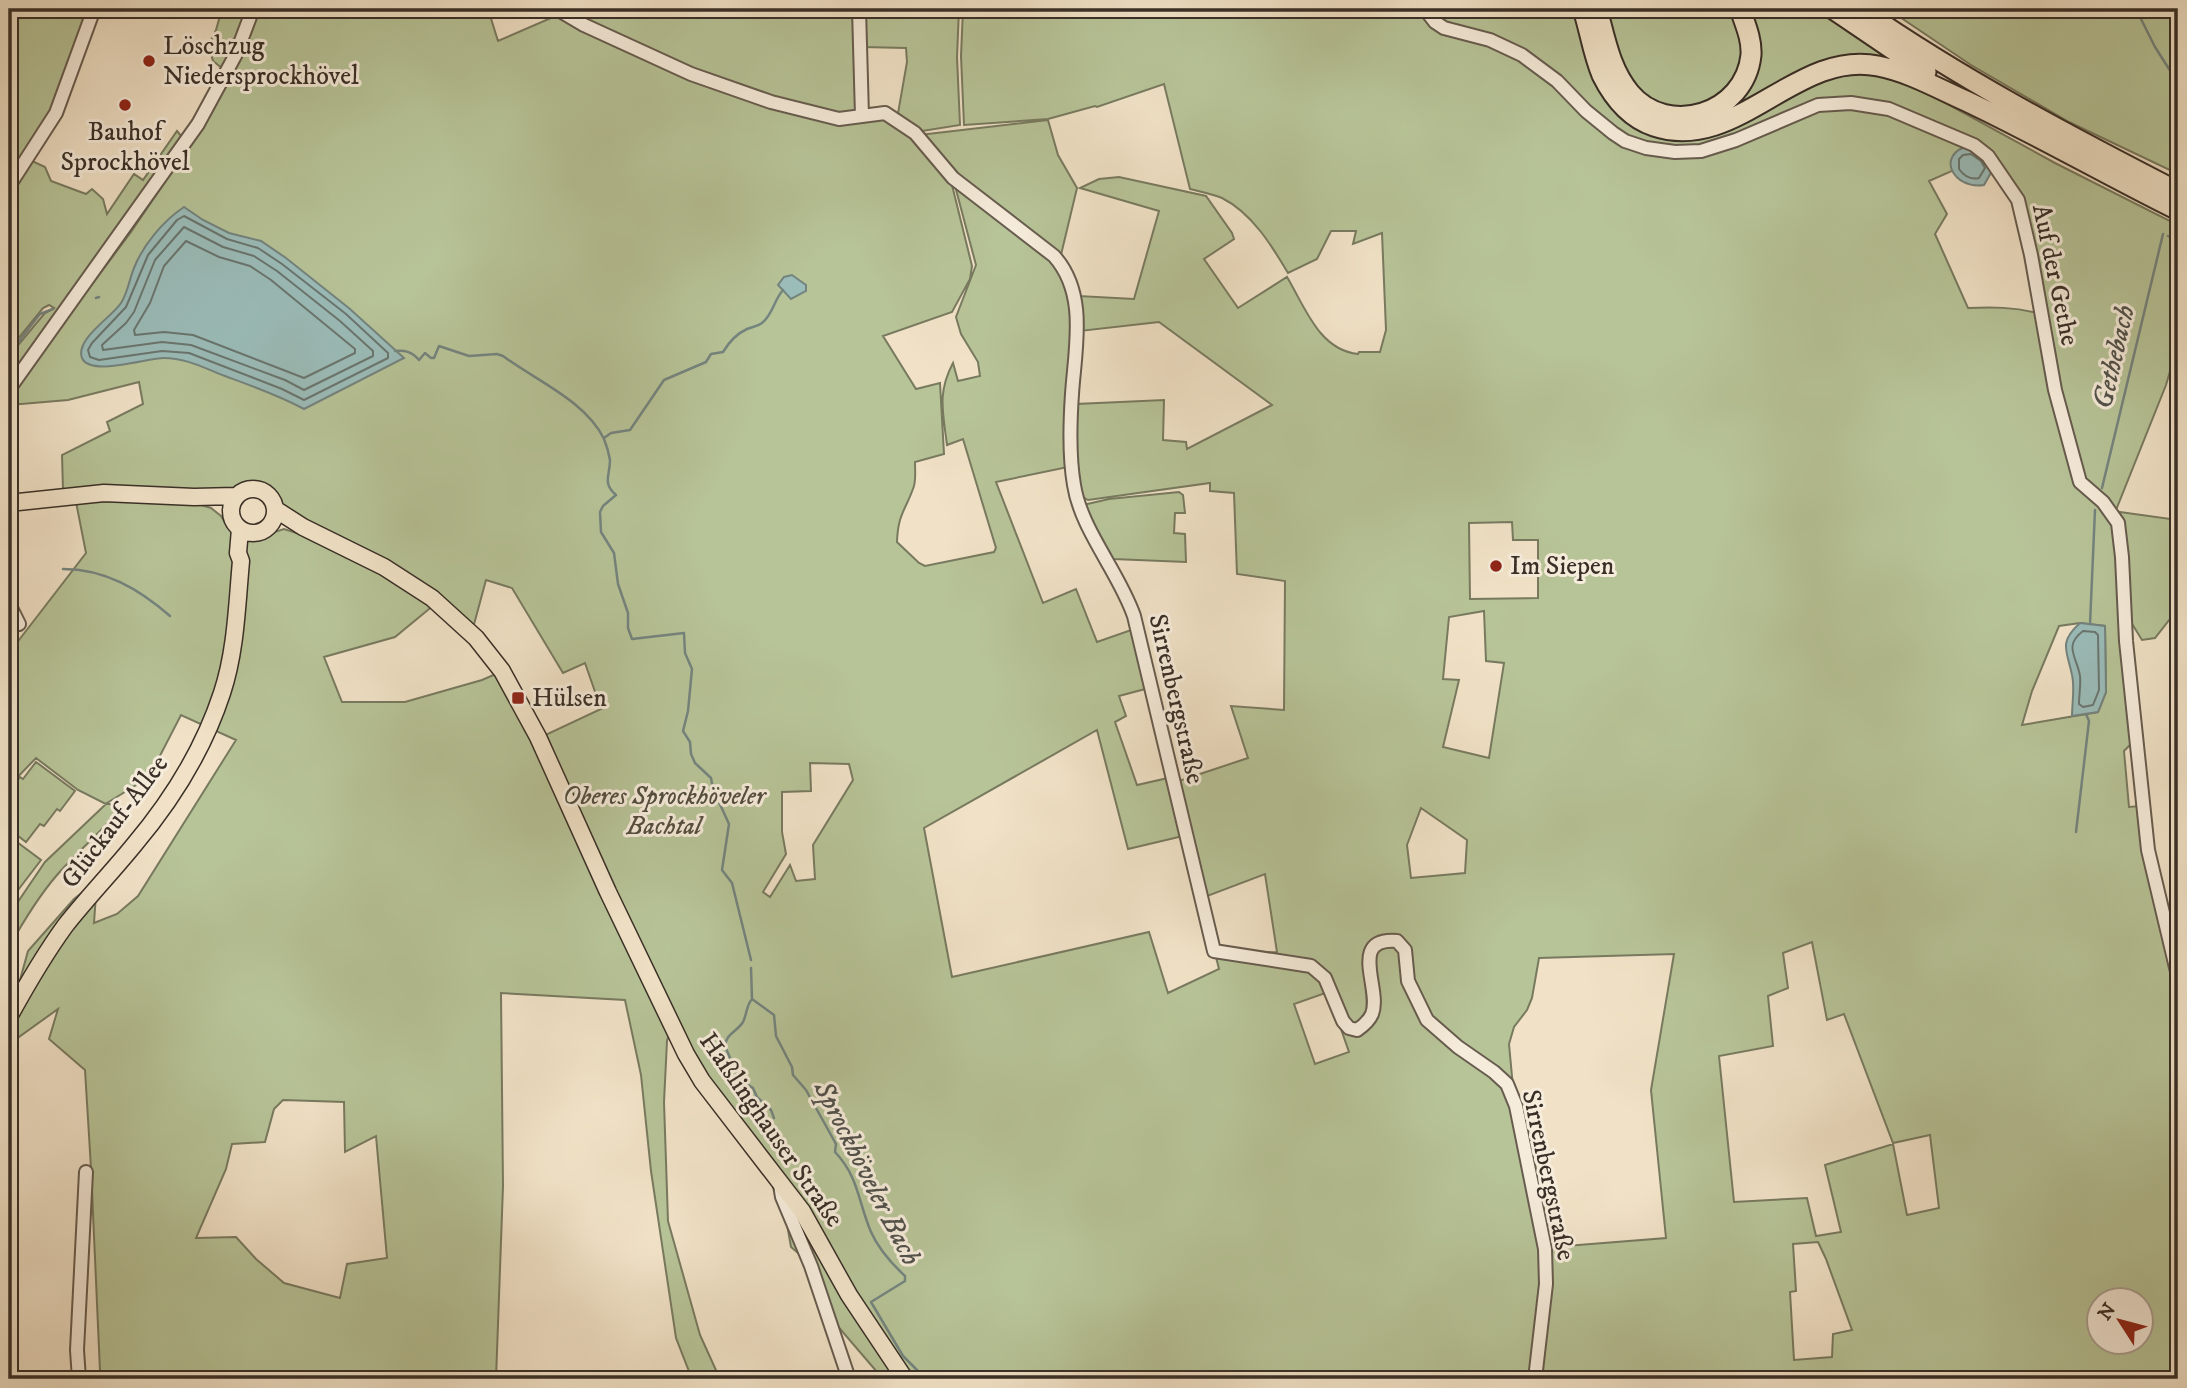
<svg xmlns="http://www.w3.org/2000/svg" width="2187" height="1388" viewBox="0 0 2187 1388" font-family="'IM FELL DW Pica',serif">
<rect width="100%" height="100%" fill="#f1e2c7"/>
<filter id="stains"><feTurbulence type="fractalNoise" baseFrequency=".00286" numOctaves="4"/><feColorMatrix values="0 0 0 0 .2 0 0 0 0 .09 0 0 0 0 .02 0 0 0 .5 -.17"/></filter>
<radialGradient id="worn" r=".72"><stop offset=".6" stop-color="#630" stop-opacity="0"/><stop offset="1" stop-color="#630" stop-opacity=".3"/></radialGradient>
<!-- green -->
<path fill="#b7c498" stroke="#787a60" stroke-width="2" fill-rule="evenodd" d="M9,9H92L54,111L9,183Z
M222,9H247L223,69L213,61L211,54L205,53L216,30Z
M258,9H424L427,17L449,9H488L498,41L558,15L561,9H858L861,115L841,117L786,103L784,105L839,121L885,115L912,134L951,181L972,266L970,279L952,312L883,336L916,389L940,383L944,454L915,462C915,470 916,478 914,486C906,510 898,513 897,542L919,563L925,566L994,552L996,548L963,439L947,445C943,412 937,393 953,363L958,381L980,376L978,362L961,334L956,317L976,265L954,182L1055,260C1083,302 1069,340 1067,385C1065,412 1067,440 1068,467L996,482L1043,603L1076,589L1097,642L1134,629L1149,688L1119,696L1126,716L1115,722L1137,785L1168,778L1183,836L1128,849L1097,730L924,828L952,977L1149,932L1168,993L1219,969L1215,953L1238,956L1240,953L1277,952L1265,874L1202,898L1179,781L1248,758L1231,706L1284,710L1285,581L1237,574L1234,493L1210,491V483L1088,500L1081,496L1076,447V404L1164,400L1163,440L1186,442L1187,449L1272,405L1159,322L1080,331L1079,296L1134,299L1159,211L1080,188L1099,179L1119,177L1206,196L1232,233L1234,239L1204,259L1238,308L1287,277C1305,307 1319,350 1358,354L1359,352H1380L1386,330L1382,233L1353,244L1356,231H1331L1317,259L1288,273C1272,246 1252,213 1222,198C1212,194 1201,192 1190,189L1164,84L1097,107L1095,106L1048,119L964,125L961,56L963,9H1345L1356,11L1363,9H1421L1437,29L1494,46L1521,58L1543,73L1586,116L1618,143L1652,153L1690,155L1720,148L1716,143C1670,158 1622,144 1588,110C1568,89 1549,67 1524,53C1507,43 1488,37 1469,31C1461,29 1451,28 1444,24C1437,21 1433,15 1429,9H1572L1598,84L1614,107L1628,120L1659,135L1676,137L1713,131L1737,123L1817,79L1845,71H1875L1902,79L2055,163L2178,225V344L2166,385L2116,510L2085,484L2061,404L2033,255L2019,199L1988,152L1968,138L1942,129L1940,133L1969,146C1954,150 1950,156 1952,171L1929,181L1947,214L1935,234L1968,308C1993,307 2014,307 2037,313L2053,391L2078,485L2101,505L2116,524L2134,741L2124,751L2129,807L2140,806L2146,850L2164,922L2178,994V1379H883L829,1316L812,1265L791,1247L787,1224L805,1211C774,1166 739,1125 707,1080C691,1056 677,1030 663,1005L570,795L550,772L604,893L670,1031L667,1041L664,1102L668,1221L700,1335L720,1379H692L676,1338L651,1171L641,1075L625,1000L501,993L503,1186L496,1379H95L100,1371L91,1168L85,1070L49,1039L58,1009L19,1037L9,1048V1005L15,998L28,951L74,899L97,881L94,923L117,914L138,896L236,740L181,715L149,777L107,803L121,809C101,832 77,852 57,875C38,897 23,922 9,947V915L45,862L106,804L78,790L36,758L9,786V653L86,553L76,502L138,501L198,504L211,508L221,516L228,528L259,537L284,529L312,538L342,550L434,605L395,637L324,657L342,702H405L482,680L498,673L535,740L601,709L585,663L563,673L512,588L486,580L473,628L437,593L389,563L285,512L271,490L264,485L247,482L224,493L153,489L63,490L62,455L110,431L107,422L143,404L139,382L68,400L10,405L9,401L24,375L131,232L211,114L227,84ZM148,267L173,269L174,278L167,296L154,303L139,302L138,299ZM1512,522L1513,540H1538V598L1470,599L1469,523ZM1484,611L1486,661L1504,663L1489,758L1443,747L1459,680L1443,679L1449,617ZM2080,623L2105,626L2106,692L2098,712L2022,725L2032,691L2059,626ZM810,763L849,764L853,780L813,845L815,879L796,881L790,865L770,897L763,892L786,854L782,832V792L811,791ZM1421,808L1467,840L1465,873L1411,878L1407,845ZM1812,942L1827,1020L1844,1014L1893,1143L1930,1135L1939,1208L1907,1215L1893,1144L1825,1165L1841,1232L1816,1236L1807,1198L1734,1202L1719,1056L1773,1046L1768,996L1788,988L1783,953ZM1674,954L1651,1090L1666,1238L1541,1248L1518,1140L1514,1108L1507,1091L1492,1074L1454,1048L1456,1043L1496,1068L1513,1087L1509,1044L1514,1027L1527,1010L1532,998L1539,958ZM1328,992L1349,1052L1315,1064L1294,1004ZM283,1100L344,1102L345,1152L376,1136L387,1258L347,1264L340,1298L284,1283L256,1259L236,1237L196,1238L226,1169L232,1144L265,1142L274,1109ZM1818,1242L1826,1259L1852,1330L1833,1334L1832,1357L1794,1360L1790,1292L1796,1291L1793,1244ZM2100,1300H2142V1342H2100Z
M861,9H959L957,57L960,125L916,132L897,119L907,62L906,48L863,47Z
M1587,9H1591C1598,38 1604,69 1623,93C1679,165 1786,100 1742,9H1816L1902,68C1880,65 1862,58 1839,63C1802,70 1771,95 1738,111C1682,140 1632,130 1604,71C1595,52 1592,29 1587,9Z
M1602,9H1730L1738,26L1743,48L1736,79L1709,105L1662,109L1630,85Z
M1888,9H2178V174L2069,122L1971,65Z
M1048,120L1058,155L1077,188L1060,259L973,190L919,135Z
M177,131L182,137L9,385V356L44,314L54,308L49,305L43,308L9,350V190L30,160L45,167L51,181L86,194L92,189L103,199L107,214L134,174L143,180Z
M1179,492L1183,495L1185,513H1175L1174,533L1185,534L1186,562L1113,559L1108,555L1083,505L1109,499Z
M2120,512L2178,520V618L2170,619L2155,638L2142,640L2129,619Z
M36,762L75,791L60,811L57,809L44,826L40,824L26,842L9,829V792L20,777L23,779Z
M9,836L41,860L12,898L9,896Z"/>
<!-- water -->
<path fill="#9bbdba" stroke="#74847f" stroke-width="2" d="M1969,146L1986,156L1992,171L1984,185C1953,190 1935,154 1969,146Z
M184,207L203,220L229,233L261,241L286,258L350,309L404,358L304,409C278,395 252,386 225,376C204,368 186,358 164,358C147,358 90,377 82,358C75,339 112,317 121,303C128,292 129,280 134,268C143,245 163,221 184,207Z
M792,275L806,285V291L791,299L778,285L784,277Z
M2080,623L2105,626L2106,692L2098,712L2072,716C2072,703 2075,688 2072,675C2067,650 2058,643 2080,623Z"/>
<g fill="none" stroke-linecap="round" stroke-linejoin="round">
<!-- shore -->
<path stroke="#6a7670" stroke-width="2" d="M1971,154L1981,161L1985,168L1979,178C1971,180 1964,176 1959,169V159L1963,155Z
M184,216L227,239L258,248L282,264L346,314L388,353V358L304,400L282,389L189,353L162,351L99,360L90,357L88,350L92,343L126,307L148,255L177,220Z
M184,227L223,247L254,256L277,271L340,321L373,351V356L304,390L285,380L191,345L162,342L103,350L102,345L126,323L134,312L155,260Z
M186,241L219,257L250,266L271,280L355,349V353L304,378L193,335L164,332L135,335L134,330L150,303L164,266Z
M2083,631L2095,632L2098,635L2099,690L2093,705L2083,707L2079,704C2079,695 2081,685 2080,676C2077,657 2063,646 2083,631Z"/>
<!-- stream -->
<path stroke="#74847f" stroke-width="2.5" d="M2120,9L2139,15L2155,47L2178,83
M2168,236L2178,241
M96,298L99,297
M395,351C406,350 412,352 419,360L425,353L431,358H434L439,346L469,356L497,354L503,356C535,380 586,401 604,439C606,444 609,454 610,460C610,476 602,483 616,495L603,506L600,512L601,532L614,553L618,584L628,613V628L632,639L684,633L685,653L692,669L688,711L683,731L690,742L691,754L695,763L711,778L713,789L729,824L722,870L732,883L751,960
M9,354L40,314L53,309
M604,438L611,433L630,430L664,380L706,362L711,354L723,352C729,342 736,334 747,329C752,327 758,326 762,323C773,314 774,300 783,290
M2102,488L2163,234
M9,552L14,554
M63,569C105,569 139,589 170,616
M2090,624L2095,510
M2076,832L2089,721L2086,714
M751,968L752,999L774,1015L776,1036L792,1067L793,1075L806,1090L836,1144L835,1152C859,1177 858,1202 871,1232C879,1250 891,1263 905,1276V1281L871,1302L903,1356L926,1379
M752,999C746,1006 747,1014 743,1022C737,1032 726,1033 725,1046L739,1079L753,1088L757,1097L771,1110L774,1118"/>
<defs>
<path id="minor" d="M557,9L584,25L691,74L771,102L839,119L885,113L915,133L953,178L1054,256C1088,294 1075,348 1072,394C1070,423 1069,456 1074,485C1081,530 1119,572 1134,616L1214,951L1311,966L1325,978L1343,1021L1349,1028L1357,1030C1363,1026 1369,1021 1372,1014C1382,989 1347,937 1397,941L1405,950L1408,981L1427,1020L1458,1047L1494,1072L1507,1084L1516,1106L1545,1249L1546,1284L1535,1379
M859,9L862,116
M1425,9L1435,22L1444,28L1490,40L1522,55L1557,81L1586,111L1613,133L1625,141L1646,148L1675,152L1701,151L1736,140L1818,105L1851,103L1889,109L1974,145L1988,156L2018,200L2031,255L2055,390L2080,482L2103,502L2118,523L2122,557L2126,641L2148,850L2178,976
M9,186L56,113L94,9
M9,389L198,124L236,54L253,9
M9,604L19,624
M780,1185L782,1197L811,1266L849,1379
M79,1379L77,1350L86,1172"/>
<path id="major" d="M231 511a22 22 0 1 1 44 0a22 22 0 1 1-44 0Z
M9,503L104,493L194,497L236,496
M275,509L303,527L384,567L432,598L476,638L502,671L538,737L608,892L686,1054L702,1081L802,1211L849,1295L905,1379
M9,1017C26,986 44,955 65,926C87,898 112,872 134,845C172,800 204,748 222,693C236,651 237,604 241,561L238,553L240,529"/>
<path id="highway" d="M1583,9C1590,31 1593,54 1602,75C1613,97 1630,118 1654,126C1736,154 1796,49 1878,66C1909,72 1937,88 1966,101C2038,135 2107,175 2178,210
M1597,9C1605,38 1610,69 1630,93C1668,138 1745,114 1751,55C1752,39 1745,24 1740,9
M1833,9L1926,72
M1860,9C1961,79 2069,136 2178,192"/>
</defs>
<!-- minor casing -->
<use href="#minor" stroke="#675c4f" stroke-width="16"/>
<!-- major casing -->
<use href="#major" stroke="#392f27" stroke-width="19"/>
<!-- highway casing -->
<use href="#highway" stroke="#392f27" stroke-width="23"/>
<!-- minor -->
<use href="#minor" stroke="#f6ecdb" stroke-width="12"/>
<!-- major -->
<use href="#major" stroke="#f1e2c7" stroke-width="16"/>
<!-- highway -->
<use href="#highway" stroke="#f1e2c7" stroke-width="19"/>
</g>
<!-- markers -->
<g fill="#8f2418" stroke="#f6ecdb" stroke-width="2.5">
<circle cx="149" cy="61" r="7"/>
<circle cx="125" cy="105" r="7"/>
<circle cx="1496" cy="566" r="7"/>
<rect x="511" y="691" width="14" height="14" rx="3.5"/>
</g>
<g text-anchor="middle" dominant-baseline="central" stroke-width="6" stroke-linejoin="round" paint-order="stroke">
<!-- poi labels -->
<g font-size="26" fill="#392f27" stroke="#f6ecdb" text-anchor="start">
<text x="163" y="46">Löschzug<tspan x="163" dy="30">Niedersprockhövel</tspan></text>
<text x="125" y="132" text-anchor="middle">Bauhof<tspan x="125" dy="30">Sprockhövel</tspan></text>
<text x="1510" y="566">Im Siepen</text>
<text x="532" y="698">Hülsen</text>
</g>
<!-- street labels -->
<g font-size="26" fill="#392f27" stroke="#f6ecdb">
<text transform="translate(2055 275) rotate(78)">Auf der Gethe</text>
<text transform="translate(1176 699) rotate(77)">Sirrenbergstraße</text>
<text transform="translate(115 822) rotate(-53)">Glückauf-Allee</text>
<text transform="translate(771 1130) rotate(55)">Haßlinghauser Straße</text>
<text transform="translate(1548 1175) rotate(78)">Sirrenbergstraße</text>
</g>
<!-- park labels -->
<g font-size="26" font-style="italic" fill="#524d3e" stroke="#f6ecdb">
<text x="664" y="796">Oberes Sprockhöveler<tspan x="664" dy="30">Bachtal</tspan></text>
</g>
<!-- water labels -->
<g font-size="28" font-style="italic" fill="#52524c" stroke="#f6ecdb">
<text transform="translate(2114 357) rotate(-77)">Gethebach</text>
<text transform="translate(867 1173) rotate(63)">Sprockhöveler Bach</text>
</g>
</g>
<!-- margin -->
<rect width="2187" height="1388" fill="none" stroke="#f1e2c7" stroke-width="35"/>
<rect x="10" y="10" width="2166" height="1367" fill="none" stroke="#392f27" stroke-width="3.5"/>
<rect x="18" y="18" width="2152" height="1353" fill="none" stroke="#392f27" stroke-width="2"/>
<!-- north arrow -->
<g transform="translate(2120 1321) rotate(306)"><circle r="33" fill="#f6ecdb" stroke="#aaa093" stroke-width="2"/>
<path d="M0-5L12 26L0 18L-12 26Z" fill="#8f2418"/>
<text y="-10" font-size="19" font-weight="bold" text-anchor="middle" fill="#392f27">N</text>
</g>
<rect width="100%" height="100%" filter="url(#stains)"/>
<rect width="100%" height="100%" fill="url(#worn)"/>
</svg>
